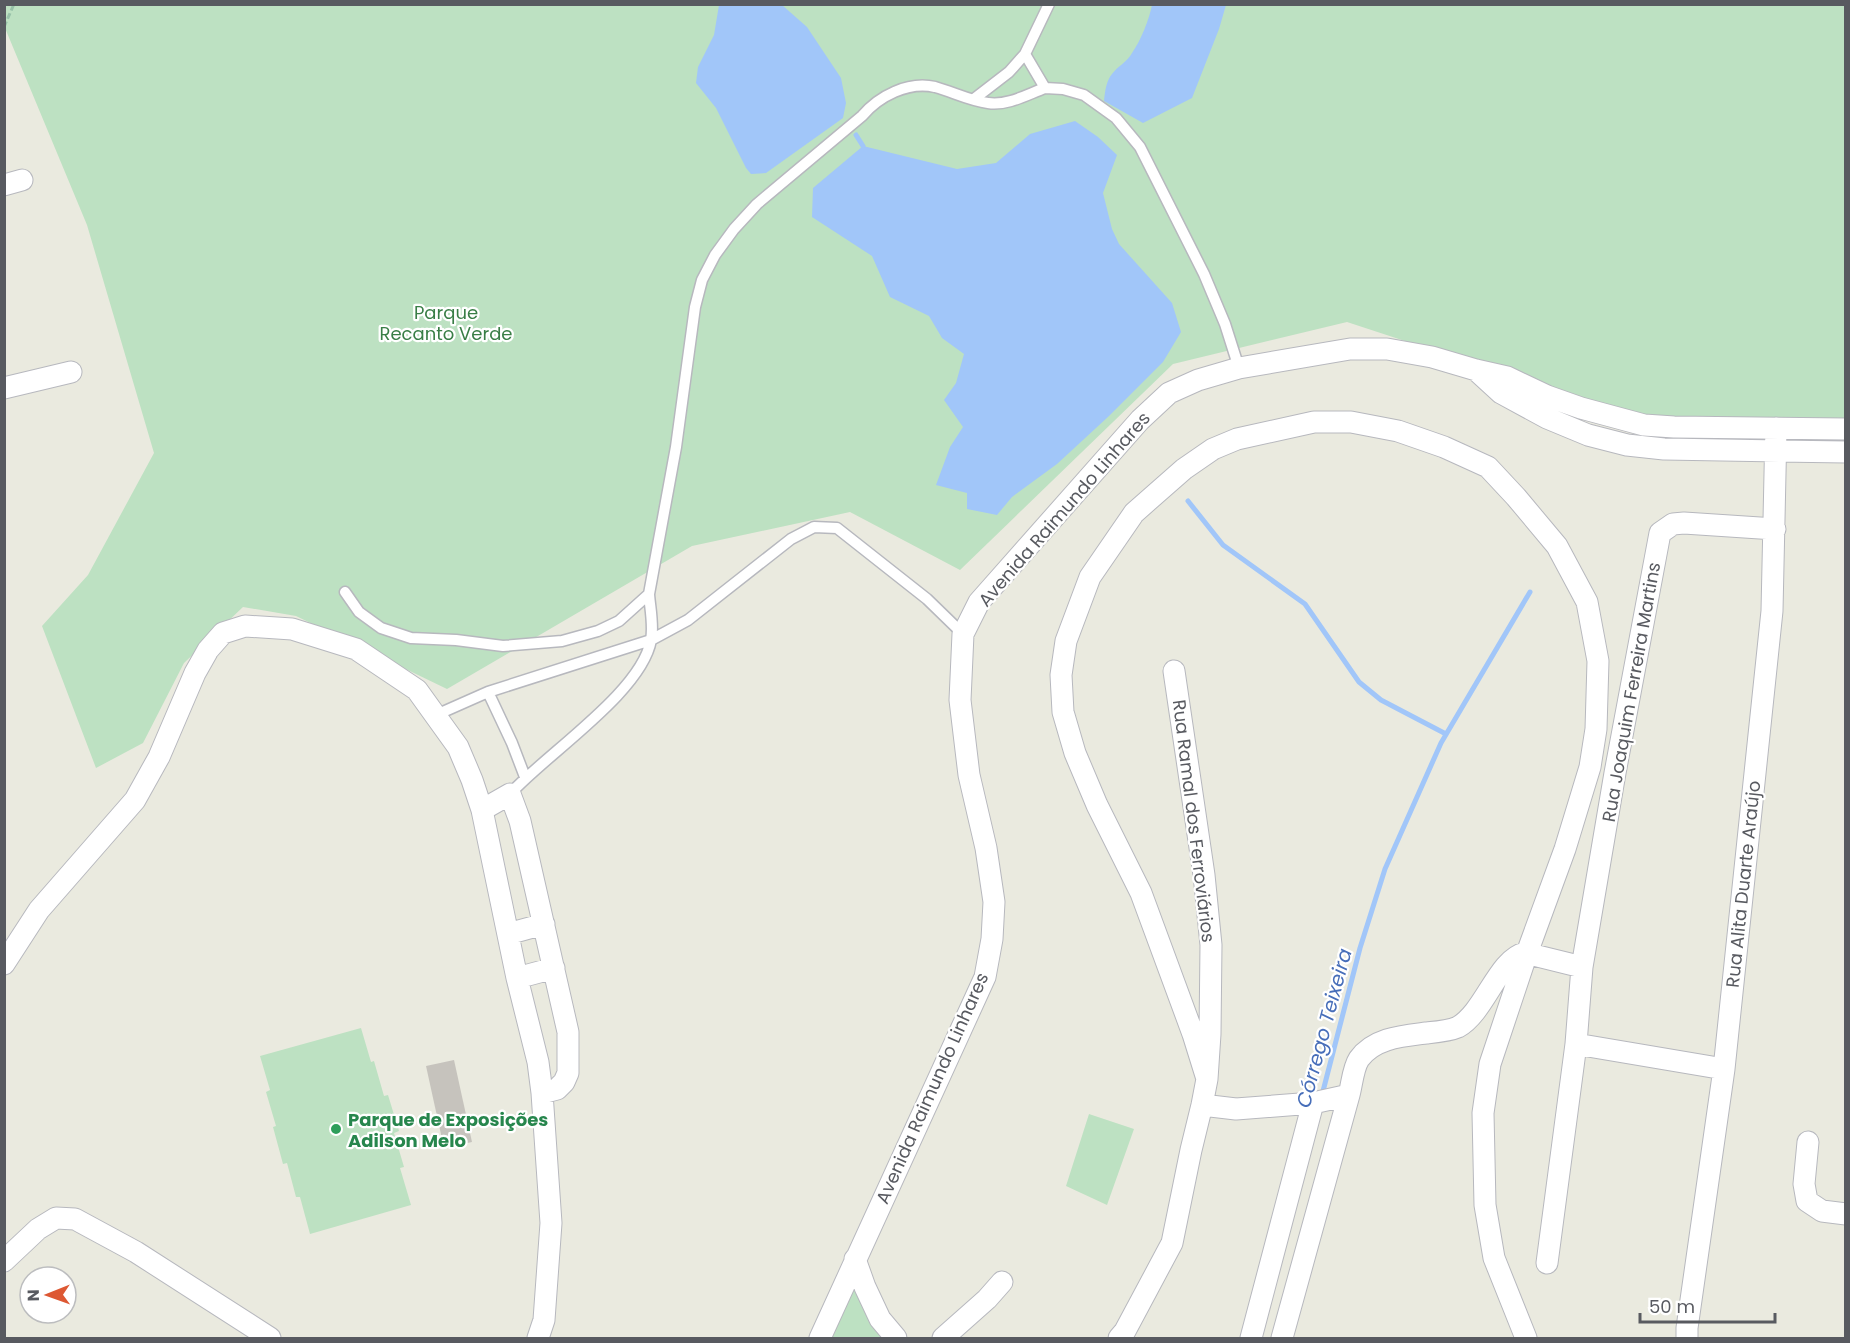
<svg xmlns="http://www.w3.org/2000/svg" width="1850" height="1343" viewBox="0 0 1850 1343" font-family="Poppins,sans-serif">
<rect width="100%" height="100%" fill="#eaeadf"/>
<!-- green -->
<path fill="#bde1c2" d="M4,5H1845V422L1658,424L1347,322L1173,364L960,570L850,512L692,546L447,689L296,616L243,607L184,663L143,743L96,768L42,626L88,575L154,453L87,225L5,28Z
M361,1028L371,1062L374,1061L384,1096L388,1095L399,1131L394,1133L404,1167L400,1168L411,1205L310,1234L300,1197H296L287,1163L283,1164L273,1127L276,1126L266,1092L270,1090L260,1056Z
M1089,1114L1134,1129L1107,1205L1066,1186Z
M852,1279L889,1338H828Z"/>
<!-- water -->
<path fill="#a1c6f9" d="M719,5H782L807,27L841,78L846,103L843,118L766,173L751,174L746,168L716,108L696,83L698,67L714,35Z
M1152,5H1226L1219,29L1192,98L1143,123L1104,101C1105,92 1106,81 1112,74C1118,66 1127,62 1132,53C1141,40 1149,20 1152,5Z
M1075,121L1098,137L1117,155L1103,193L1112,229L1119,244L1172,303L1181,332L1163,362L1109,416L1057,464L1012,497L997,515L967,509V493L936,485L950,447L963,427L944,400L956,383L964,354L942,338L929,316L890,297L872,256L812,217L813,188L863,146L957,169L996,163L1030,134Z"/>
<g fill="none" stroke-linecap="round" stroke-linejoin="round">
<!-- stream -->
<path stroke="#a1c6f9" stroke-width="5" d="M856,135L863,146
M1188,501L1223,545L1305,604L1359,682L1381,700L1446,734
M1322,1095L1360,948L1385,869L1441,743L1530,592"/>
</g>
<!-- building -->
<path fill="#c6c3bd" d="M454,1060L472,1142L444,1148L426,1066Z"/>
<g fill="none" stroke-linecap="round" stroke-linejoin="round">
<defs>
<path id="lane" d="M1049,4L1025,54L1045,88L1063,89L1084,95L1116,118L1140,147L1204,274L1225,324L1239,368
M974,99L1009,72L1025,54
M345,592L359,612L381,628L411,638L456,640L503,646L562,641L598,631L619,621L649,594L676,447L695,307L702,280L715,255L734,229L757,204L862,116C879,96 908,81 935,87C953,92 970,101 988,103C1008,106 1028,94 1045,88
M488,692L512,743L525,777
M436,715L488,692L651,640L688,620L791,539L814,527L837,528L927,599L963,634
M510,794C546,754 642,692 651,640C654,626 650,608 649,594"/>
<path id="street" d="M4,185L22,180
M1477,371L1501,393L1547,418L1588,435L1627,445L1664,449L1846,452
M4,388L71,372
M482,810L510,794L520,821L568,1032V1073L564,1082L557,1089L542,1093
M508,934L544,924
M4,964L39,910L135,800L159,757L195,673L208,650L223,633L245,626L292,629L356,649L417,690L458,747L472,780L482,810L517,978L538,1062L542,1093L551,1223L544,1320L538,1338
M517,978L554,968
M1576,1044L1724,1069
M1207,1079L1193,1034L1141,893L1097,805L1075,753L1063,712L1061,675L1066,641L1090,577L1134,513L1184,469L1213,449L1237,439L1314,422H1351L1398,431L1444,447L1488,467L1516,497L1557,546L1587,602L1598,661L1596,729L1590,767L1565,849L1527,953L1490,1064L1483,1113L1485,1205L1494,1258L1526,1338
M1202,1105L1236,1109L1313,1103L1349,1095C1352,1084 1353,1068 1359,1059C1374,1038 1402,1036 1426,1033C1436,1032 1449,1031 1458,1027C1485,1012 1498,959 1525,953L1582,967
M1808,1142L1804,1184L1807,1201L1822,1211L1846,1214
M855,1259L865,1287L880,1319L896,1338
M4,1261L38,1229L56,1218L75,1219L136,1252L270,1338
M1547,1263L1576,1044L1582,967L1615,773L1660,533L1673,524L1684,523L1775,529
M820,1338L985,977L992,939L994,902L986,848L969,775L960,700L963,634L979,602L1140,420L1169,393L1198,380L1239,368L1350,349H1387L1432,357L1476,370L1507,377L1547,396L1581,408L1644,425L1674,427L1846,429
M943,1338L987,1299L1002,1282
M1119,1338L1125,1331L1172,1243L1191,1150L1202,1105L1207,1079L1210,1034L1211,945L1204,875L1174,671
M1251,1338L1313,1103
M1282,1338L1349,1095
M1687,1338V1328L1724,1069L1772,611L1776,428"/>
</defs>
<!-- lane casing -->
<use href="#lane" stroke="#b7b8be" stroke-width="13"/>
<!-- street casing -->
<use href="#street" stroke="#b7b8be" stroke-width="23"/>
<!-- path -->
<path stroke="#97c1a8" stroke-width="3" stroke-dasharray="6 3" stroke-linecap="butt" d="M4,27L14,4"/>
<!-- lane -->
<use href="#lane" stroke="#fff" stroke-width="10"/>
<!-- street -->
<use href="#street" stroke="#fff" stroke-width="21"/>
</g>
<!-- markers -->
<circle fill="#2e9e5b" stroke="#fff" stroke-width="2" cx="336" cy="1129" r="6"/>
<g text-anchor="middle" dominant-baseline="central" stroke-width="4.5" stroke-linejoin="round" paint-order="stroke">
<!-- park labels -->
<g font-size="18" fill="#397e46" stroke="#fff">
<text x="446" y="312">Parque<tspan x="446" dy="21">Recanto Verde</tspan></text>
</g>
<!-- street labels -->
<g font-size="18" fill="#585a60" stroke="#fff">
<text transform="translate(1064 509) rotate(-49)">Avenida Raimundo Linhares</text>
<text transform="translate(1631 692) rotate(-80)">Rua Joaquim Ferreira Martins</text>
<text transform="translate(1194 821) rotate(83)">Rua Ramal dos Ferroviários</text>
<text transform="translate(1743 884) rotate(-84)">Rua Alita Duarte Araújo</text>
<text transform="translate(932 1088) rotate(-66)">Avenida Raimundo Linhares</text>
</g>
<!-- leisure labels -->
<g font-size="18" font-weight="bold" fill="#27864d" stroke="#fff" text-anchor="start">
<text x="348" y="1119">Parque de Exposições<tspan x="348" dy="21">Adilson Melo</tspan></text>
</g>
<!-- water labels -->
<g font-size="20" font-style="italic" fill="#476eb9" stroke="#fff">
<text transform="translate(1324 1028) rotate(-75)">Córrego Teixeira</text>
</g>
</g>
<!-- border -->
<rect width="1850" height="1343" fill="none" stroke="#585a60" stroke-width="12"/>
<!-- north arrow -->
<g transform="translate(48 1295) rotate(269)"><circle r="28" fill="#ffffff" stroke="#bcbdbf" stroke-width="1.5"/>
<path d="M0-4.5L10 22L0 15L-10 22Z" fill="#dd5833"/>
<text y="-9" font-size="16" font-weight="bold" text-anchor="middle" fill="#585a60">N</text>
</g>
<!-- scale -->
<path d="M1640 1313v9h135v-9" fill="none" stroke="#585a60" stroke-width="3"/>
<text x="1649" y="1313" font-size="18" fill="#585a60" stroke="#ffffff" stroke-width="4.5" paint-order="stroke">50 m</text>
</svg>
